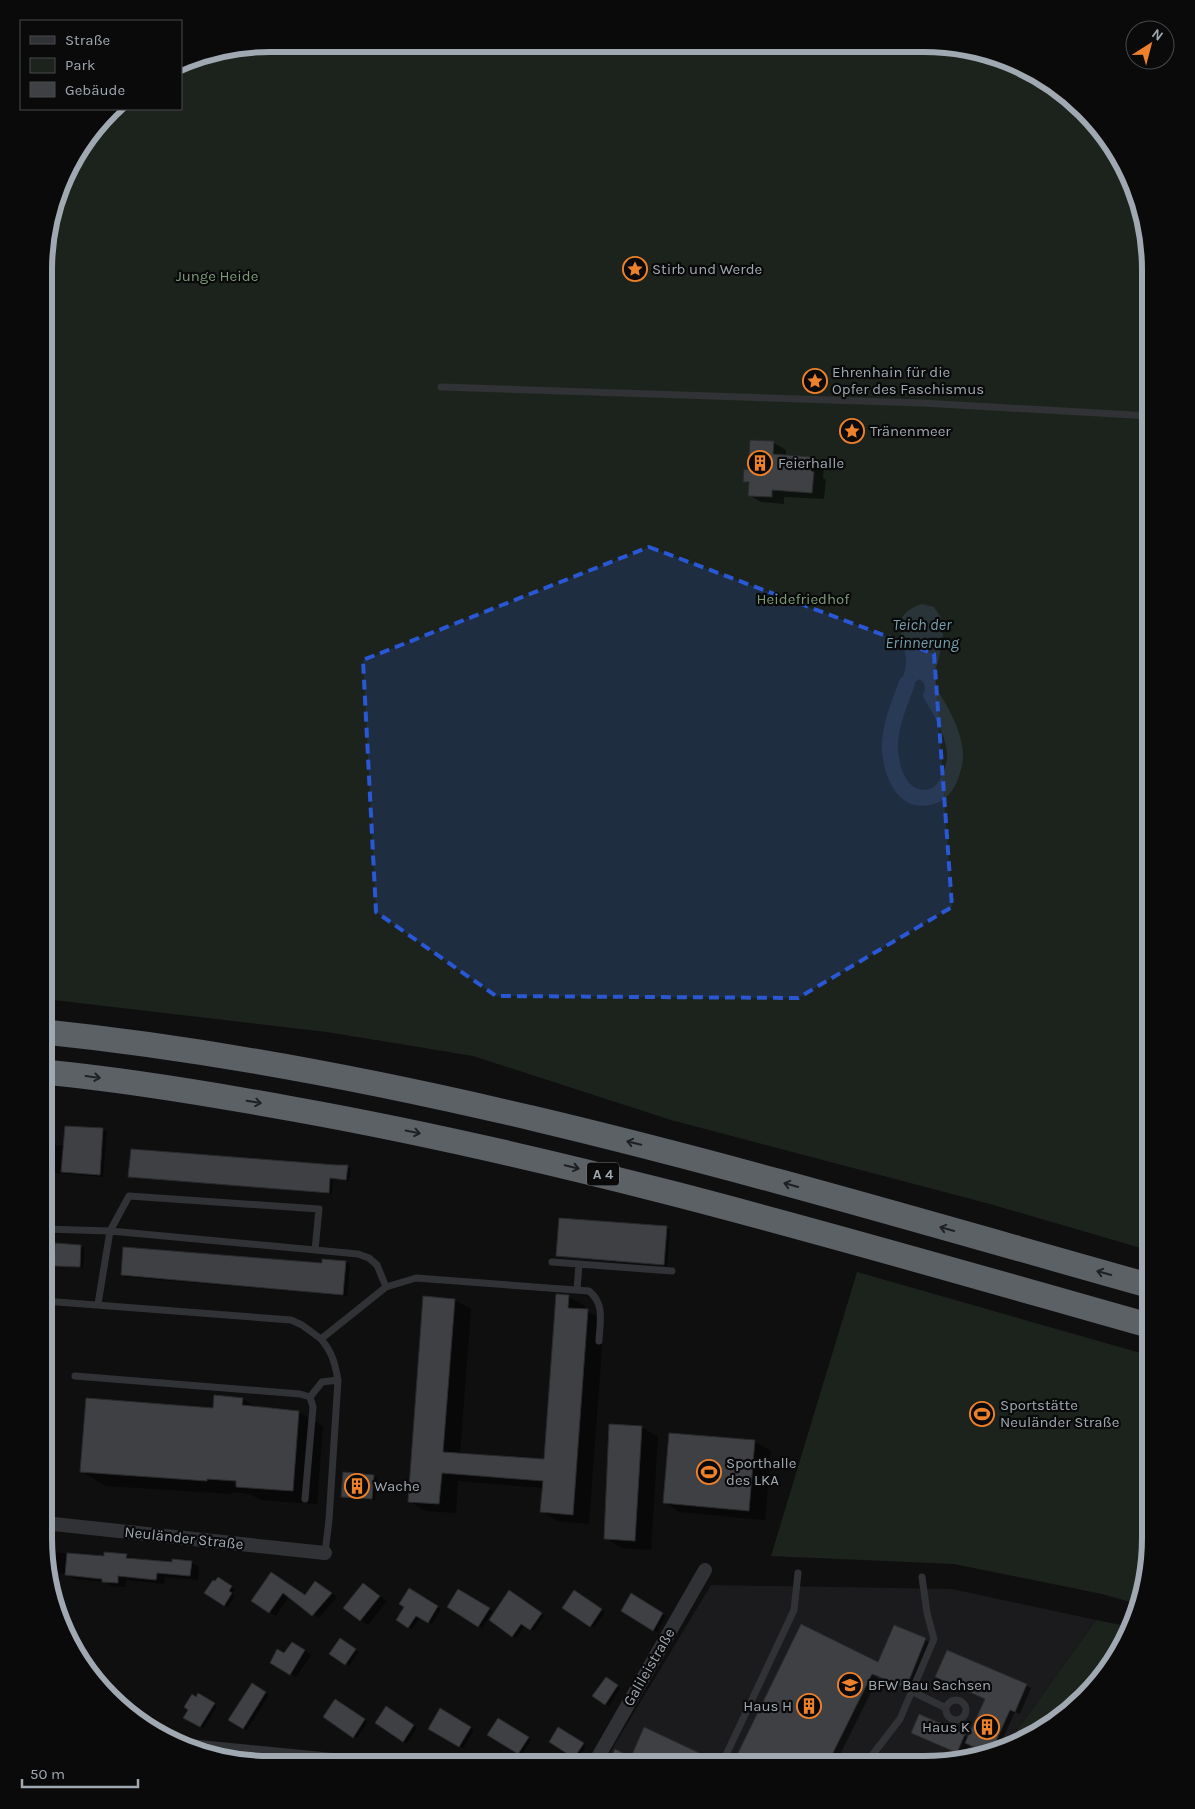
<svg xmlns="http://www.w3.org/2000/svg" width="1195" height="1809" viewBox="0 0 1195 1809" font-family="Karla,sans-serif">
<rect width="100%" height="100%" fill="#0f0f10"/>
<!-- built -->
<path fill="#1b1b1d" d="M711,1585L952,1589L1096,1620L1003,1750L925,1765H913L897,1761L893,1765L603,1764Z"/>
<!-- green -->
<path fill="#1c231c" d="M271,44L954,46L1011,61L1062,90L1104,132L1134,183L1151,271V1251L990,1204L671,1120L473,1056L327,1032L45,999L46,241L74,157L114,109H181V65L197,56Z
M857,1272L1151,1356V1554L1141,1605L1102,1594L954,1564L771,1556Z
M1096,1620L1131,1627L1105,1676L1063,1718L1012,1748L1003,1750Z"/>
<!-- water -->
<path fill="#293438" d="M922,604L934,607L941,618L943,634L939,658L935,672L936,693L926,694L924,683L920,679L912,684L902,681C904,673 907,665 906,658C901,631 890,615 922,604Z"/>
<!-- shadow -->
<path fill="#0007" d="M774,443L786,450V457L812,459L824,466L823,478L826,480L824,499L784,497V504L761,502L749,495L750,484L744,481L749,471Z
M66,1128L107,1131L103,1177L44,1172V1144L65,1146Z
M347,1167L351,1169L349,1181L333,1179L332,1194L130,1176Z
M666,1228L670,1230L667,1266L557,1255Z
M81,1246L84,1248L83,1268L56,1265Z
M346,1262L350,1265L347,1296L126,1277L122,1275Z
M568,1296L585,1306L584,1310L604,1320L589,1524L558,1521L541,1511L543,1488L458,1481L456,1513L426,1511L409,1501L454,1300L471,1309L460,1454L545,1461Z
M243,1399L258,1408L299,1412L323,1426L317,1504L261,1500L250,1494L232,1492V1494L106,1486L81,1471L214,1409Z
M641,1427L658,1437L651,1550L622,1548L606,1538Z
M755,1442L771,1451L765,1520L680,1512L664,1502Z
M373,1476L377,1478L375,1500L342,1496Z
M46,1551L105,1558L126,1555L135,1560L173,1564L191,1562L199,1567L198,1580L165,1577L164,1584L126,1580V1587L111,1586L105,1582L74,1579L67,1574L51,1573Z
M271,1573L305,1596L321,1586L337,1597L319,1618L289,1596L276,1616L253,1601Z
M218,1579L235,1589L232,1594L235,1596L228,1607L206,1593Z
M363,1584L387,1601L368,1625L361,1620Z
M410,1590L441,1609L432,1624L420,1617L412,1629L398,1620L406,1606Z
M458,1591L493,1611L482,1628L448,1606Z
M575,1592L605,1612L594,1628L564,1608Z
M513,1594L544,1616L534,1631L525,1625L516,1638L513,1636Z
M632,1595L666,1616L657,1632L622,1610Z
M894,1626L932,1643L912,1690L879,1676L835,1765H751L879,1664Z
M340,1640L358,1652L349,1666L331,1654Z
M299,1647L311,1655L296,1677L271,1662Z
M948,1651L1031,1688L1020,1714L1015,1712L997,1751L988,1753L970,1744L965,1756L920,1737L964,1735L969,1738L987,1699Z
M609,1681L620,1688L609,1706L594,1696Z
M252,1685L269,1695L247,1730L230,1719Z
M198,1695L217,1706L204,1728L185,1717Z
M335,1701L368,1722L357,1738L324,1717Z
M387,1708L417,1728L407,1743L377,1723Z
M440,1710L474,1730L463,1748L429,1728Z
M498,1719L531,1740L522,1755L489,1734Z
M558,1729L586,1746L578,1759L550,1742Z"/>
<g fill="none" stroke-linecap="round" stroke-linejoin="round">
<!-- canal -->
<path stroke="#293438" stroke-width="16" d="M907,683C899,705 889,727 890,750C892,773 902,803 930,797C939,795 945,788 949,780C952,772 956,763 955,754C954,733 942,712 931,695"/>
</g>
<!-- building -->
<path fill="#3e4043" stroke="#292a2c" d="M750,440L774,441L773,454L812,457L811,471L814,472L812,493L772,490V497L748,496L749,482H743L744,469L748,470Z
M65,1126L103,1128L100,1175L61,1172Z
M131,1149L336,1165H348L346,1180L330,1178L329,1193L128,1177Z
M559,1218L667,1226L664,1265L556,1256Z
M55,1243L81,1245L80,1267L54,1266Z
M123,1247L322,1263V1259L346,1261L343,1295L121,1275Z
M556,1294L569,1295L568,1308L588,1309L573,1515L540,1512L543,1481L442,1473L439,1504L408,1502L423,1296L455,1299L443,1452L544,1459Z
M214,1395L243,1398L242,1405L299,1411L293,1491L236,1487V1481L207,1479V1481L80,1472L86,1398L213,1408Z
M609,1424L642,1426L635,1541L604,1539Z
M669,1433L755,1440L749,1511L663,1503Z
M343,1472L374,1475L372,1499L341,1497Z
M104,1552L127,1554L126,1558L172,1562V1559L192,1561L190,1576L157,1573L156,1580L118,1576V1583L102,1582V1579L65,1575L67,1553L104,1556Z
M271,1572L305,1595L315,1581L332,1593L312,1616L283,1593L269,1613L251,1601Z
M218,1577L232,1586L229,1591L232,1593L224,1606L204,1593L213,1580L215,1581Z
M363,1583L380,1596L360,1621L343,1608Z
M409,1588L438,1606L428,1623L416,1616L408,1628L396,1620L404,1607L399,1604Z
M458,1589L490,1608L478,1627L447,1607Z
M509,1590L542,1613L530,1630L521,1624L512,1637L489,1620Z
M574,1590L602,1609L590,1627L562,1608Z
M631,1593L663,1613L653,1631L621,1611Z
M801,1624L878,1662L894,1625L926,1638L906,1688L872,1674L827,1765H751L749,1761L737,1755Z
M340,1638L356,1649L345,1665L329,1654Z
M292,1642L305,1650L290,1675L270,1663L277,1649L284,1653Z
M947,1650L1027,1684L1015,1712L1010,1710L991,1752L987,1753L965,1743L985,1699L935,1677Z
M606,1677L618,1685L605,1705L592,1696Z
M252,1683L266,1692L243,1729L228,1720Z
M198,1693L215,1703L200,1727L183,1718L188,1710L184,1707L192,1694L196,1697Z
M335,1699L365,1719L353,1738L323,1717Z
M386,1706L414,1725L403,1742L375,1723Z
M440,1708L471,1727L459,1747L428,1729Z
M919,1714L965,1734L957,1753L911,1733Z
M498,1718L529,1737L518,1754L487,1735Z
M558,1727L584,1743L574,1758L549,1742Z
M644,1727L725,1765L607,1764L615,1749L631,1757Z"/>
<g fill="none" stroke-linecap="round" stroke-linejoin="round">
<!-- service -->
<path stroke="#303235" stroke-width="7" d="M441,387L922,403L1151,416
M44,1229L110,1231L98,1304
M315,1250L319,1209L129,1196L110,1231L358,1254L369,1258L377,1265L386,1287
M552,1262L672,1271
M577,1290L579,1264
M44,1301L291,1320L302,1325L321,1339
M75,1376L300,1394L310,1397L313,1407L305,1499
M310,1397L322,1382L338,1380
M325,1553L329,1520L338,1380C335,1363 332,1352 321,1339L386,1287L416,1278L589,1291C605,1304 600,1321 599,1341
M911,1691L946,1708
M946 1710a10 10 0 1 1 20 0a10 10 0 1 1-20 0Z
M746,1765L726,1755L794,1610L798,1573
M861,1765L870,1758L900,1719L934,1639L927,1613L922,1577"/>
<!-- minor -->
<path stroke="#303235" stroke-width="14" d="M44,1523L325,1553
M179,1745L373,1764
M594,1764L705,1570"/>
<!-- motorway -->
<path stroke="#5c6166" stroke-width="25" d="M45,1032C422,1071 787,1184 1151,1286
M44,1072C128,1080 211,1094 293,1109C584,1161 867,1246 1151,1326"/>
</g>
<!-- one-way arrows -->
<defs><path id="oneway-shaft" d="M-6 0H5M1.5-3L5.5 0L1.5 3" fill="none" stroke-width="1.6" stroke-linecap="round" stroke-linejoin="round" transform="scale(1.25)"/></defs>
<g stroke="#1e2022">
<use href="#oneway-shaft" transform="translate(93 1077) rotate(8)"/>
<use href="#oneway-shaft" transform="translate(254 1102) rotate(10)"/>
<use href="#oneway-shaft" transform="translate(413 1132) rotate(11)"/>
<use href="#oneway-shaft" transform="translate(634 1143) rotate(-166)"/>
<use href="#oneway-shaft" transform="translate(572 1167) rotate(13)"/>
<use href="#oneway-shaft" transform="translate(791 1185) rotate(-164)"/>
<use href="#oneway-shaft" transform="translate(947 1229) rotate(-164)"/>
<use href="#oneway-shaft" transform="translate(1104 1273) rotate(-164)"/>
</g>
<!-- marked area -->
<path fill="#2a57d4" fill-opacity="0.2" stroke="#2a57d4" stroke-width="4" stroke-dasharray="10 6" stroke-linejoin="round" d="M649,547L934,654L952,907L798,998L496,996L376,912L363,660Z"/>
<!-- icons -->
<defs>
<symbol id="sight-ring" viewBox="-11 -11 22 22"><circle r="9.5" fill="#0a0a0b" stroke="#ee812a" stroke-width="1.5"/><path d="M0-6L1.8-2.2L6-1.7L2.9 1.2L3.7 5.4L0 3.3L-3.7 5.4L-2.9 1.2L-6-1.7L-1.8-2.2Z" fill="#ee812a"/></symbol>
<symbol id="building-ring" viewBox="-11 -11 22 22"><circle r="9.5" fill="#0a0a0b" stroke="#ee812a" stroke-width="1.5"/><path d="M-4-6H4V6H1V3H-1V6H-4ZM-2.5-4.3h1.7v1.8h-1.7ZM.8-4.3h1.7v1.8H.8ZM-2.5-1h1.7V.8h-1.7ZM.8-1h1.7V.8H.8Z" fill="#ee812a"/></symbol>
<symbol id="stadium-ring" viewBox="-11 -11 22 22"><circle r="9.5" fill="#0a0a0b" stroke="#ee812a" stroke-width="1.5"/><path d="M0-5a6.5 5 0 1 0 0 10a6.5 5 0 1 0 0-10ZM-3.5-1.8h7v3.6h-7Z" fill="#ee812a"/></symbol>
<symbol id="school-ring" viewBox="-11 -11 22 22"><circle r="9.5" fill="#0a0a0b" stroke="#ee812a" stroke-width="1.5"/><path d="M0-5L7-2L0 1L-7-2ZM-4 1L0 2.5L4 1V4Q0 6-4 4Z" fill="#ee812a"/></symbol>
</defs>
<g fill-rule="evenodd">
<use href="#sight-ring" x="621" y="255" width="28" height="28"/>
<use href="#sight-ring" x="801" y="367" width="28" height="28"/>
<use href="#sight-ring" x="838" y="417" width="28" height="28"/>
<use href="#building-ring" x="746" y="449" width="28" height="28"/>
<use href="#stadium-ring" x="968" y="1400" width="28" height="28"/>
<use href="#stadium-ring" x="695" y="1458" width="28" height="28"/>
<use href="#building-ring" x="343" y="1472" width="28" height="28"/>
<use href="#school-ring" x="836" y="1671" width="28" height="28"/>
<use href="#building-ring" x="795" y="1692" width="28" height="28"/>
<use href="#building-ring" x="973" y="1713" width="28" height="28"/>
</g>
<g text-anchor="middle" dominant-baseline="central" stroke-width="4.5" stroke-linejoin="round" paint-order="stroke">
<!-- shield labels -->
<rect fill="#0a0a0b" stroke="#73797f" stroke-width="1" x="587" y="1162.5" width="32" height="23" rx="4"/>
<g font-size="14" font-weight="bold" fill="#a0a9b1">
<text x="603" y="1174">A 4</text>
</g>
<!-- poi labels -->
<g font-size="15" fill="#a0a9b1" stroke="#0a0a0b" text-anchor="start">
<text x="652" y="269">Stirb und Werde</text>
<text x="832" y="372">Ehrenhain für die<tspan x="832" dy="17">Opfer des Faschismus</tspan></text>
<text x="870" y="431">Tränenmeer</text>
<text x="778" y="463">Feierhalle</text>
<text x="1000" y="1405">Sportstätte<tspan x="1000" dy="17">Neuländer Straße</tspan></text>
<text x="726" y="1463">Sporthalle<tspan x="726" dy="17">des LKA</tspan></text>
<text x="374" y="1486">Wache</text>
<text x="868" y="1685">BFW Bau Sachsen</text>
<text x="792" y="1706" text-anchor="end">Haus H</text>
<text x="970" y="1727" text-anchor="end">Haus K</text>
</g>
<!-- park labels -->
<g font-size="15" fill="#7d9c77" stroke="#0a0a0b">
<text x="217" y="276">Junge Heide</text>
<text x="803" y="599">Heidefriedhof</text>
</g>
<!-- street labels -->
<g font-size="15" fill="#a0a9b1" stroke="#0a0a0b">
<text transform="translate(184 1538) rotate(6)">Neuländer Straße</text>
<text transform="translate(649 1667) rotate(-60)">Galileistraße</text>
</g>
<!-- water labels -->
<g font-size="16" font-style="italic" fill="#779fad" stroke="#0a0a0b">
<text x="922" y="624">Teich der<tspan x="922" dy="18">Erinnerung</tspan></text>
</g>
</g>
<!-- crop -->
<path d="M0 0H1195V1809H0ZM270 52H924A218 218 0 0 1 1142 270V1538A218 218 0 0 1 924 1756H270A218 218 0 0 1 52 1538V270A218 218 0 0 1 270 52Z" fill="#0a0a0b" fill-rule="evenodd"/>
<path fill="none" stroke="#a0a9b1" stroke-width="6" d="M270 52H924A218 218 0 0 1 1142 270V1538A218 218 0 0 1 924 1756H270A218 218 0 0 1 52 1538V270A218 218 0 0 1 270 52Z"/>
<!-- legend -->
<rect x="20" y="20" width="162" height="90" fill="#0a0a0b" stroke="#464a4d"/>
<rect x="30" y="36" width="25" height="8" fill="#303235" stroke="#464a4d"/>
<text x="65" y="45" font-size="15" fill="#a0a9b1">Straße</text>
<rect x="30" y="58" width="25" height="15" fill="#1c231c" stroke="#464a4d"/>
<text x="65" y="70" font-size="15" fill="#a0a9b1">Park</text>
<rect x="30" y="82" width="25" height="15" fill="#3e4043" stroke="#464a4d"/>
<text x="65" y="95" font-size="15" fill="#a0a9b1">Gebäude</text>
<!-- north arrow -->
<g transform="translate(1150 45) rotate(36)"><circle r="24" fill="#0a0a0b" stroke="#464a4d"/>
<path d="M0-4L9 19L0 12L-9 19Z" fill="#ee812a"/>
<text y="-8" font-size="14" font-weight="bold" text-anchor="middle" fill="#a0a9b1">N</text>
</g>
<!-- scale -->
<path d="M22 1779v8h116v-8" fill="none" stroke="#a0a9b1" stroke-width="2.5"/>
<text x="30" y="1779" font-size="15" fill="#a0a9b1" stroke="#0a0a0b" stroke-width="4" paint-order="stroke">50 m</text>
</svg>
